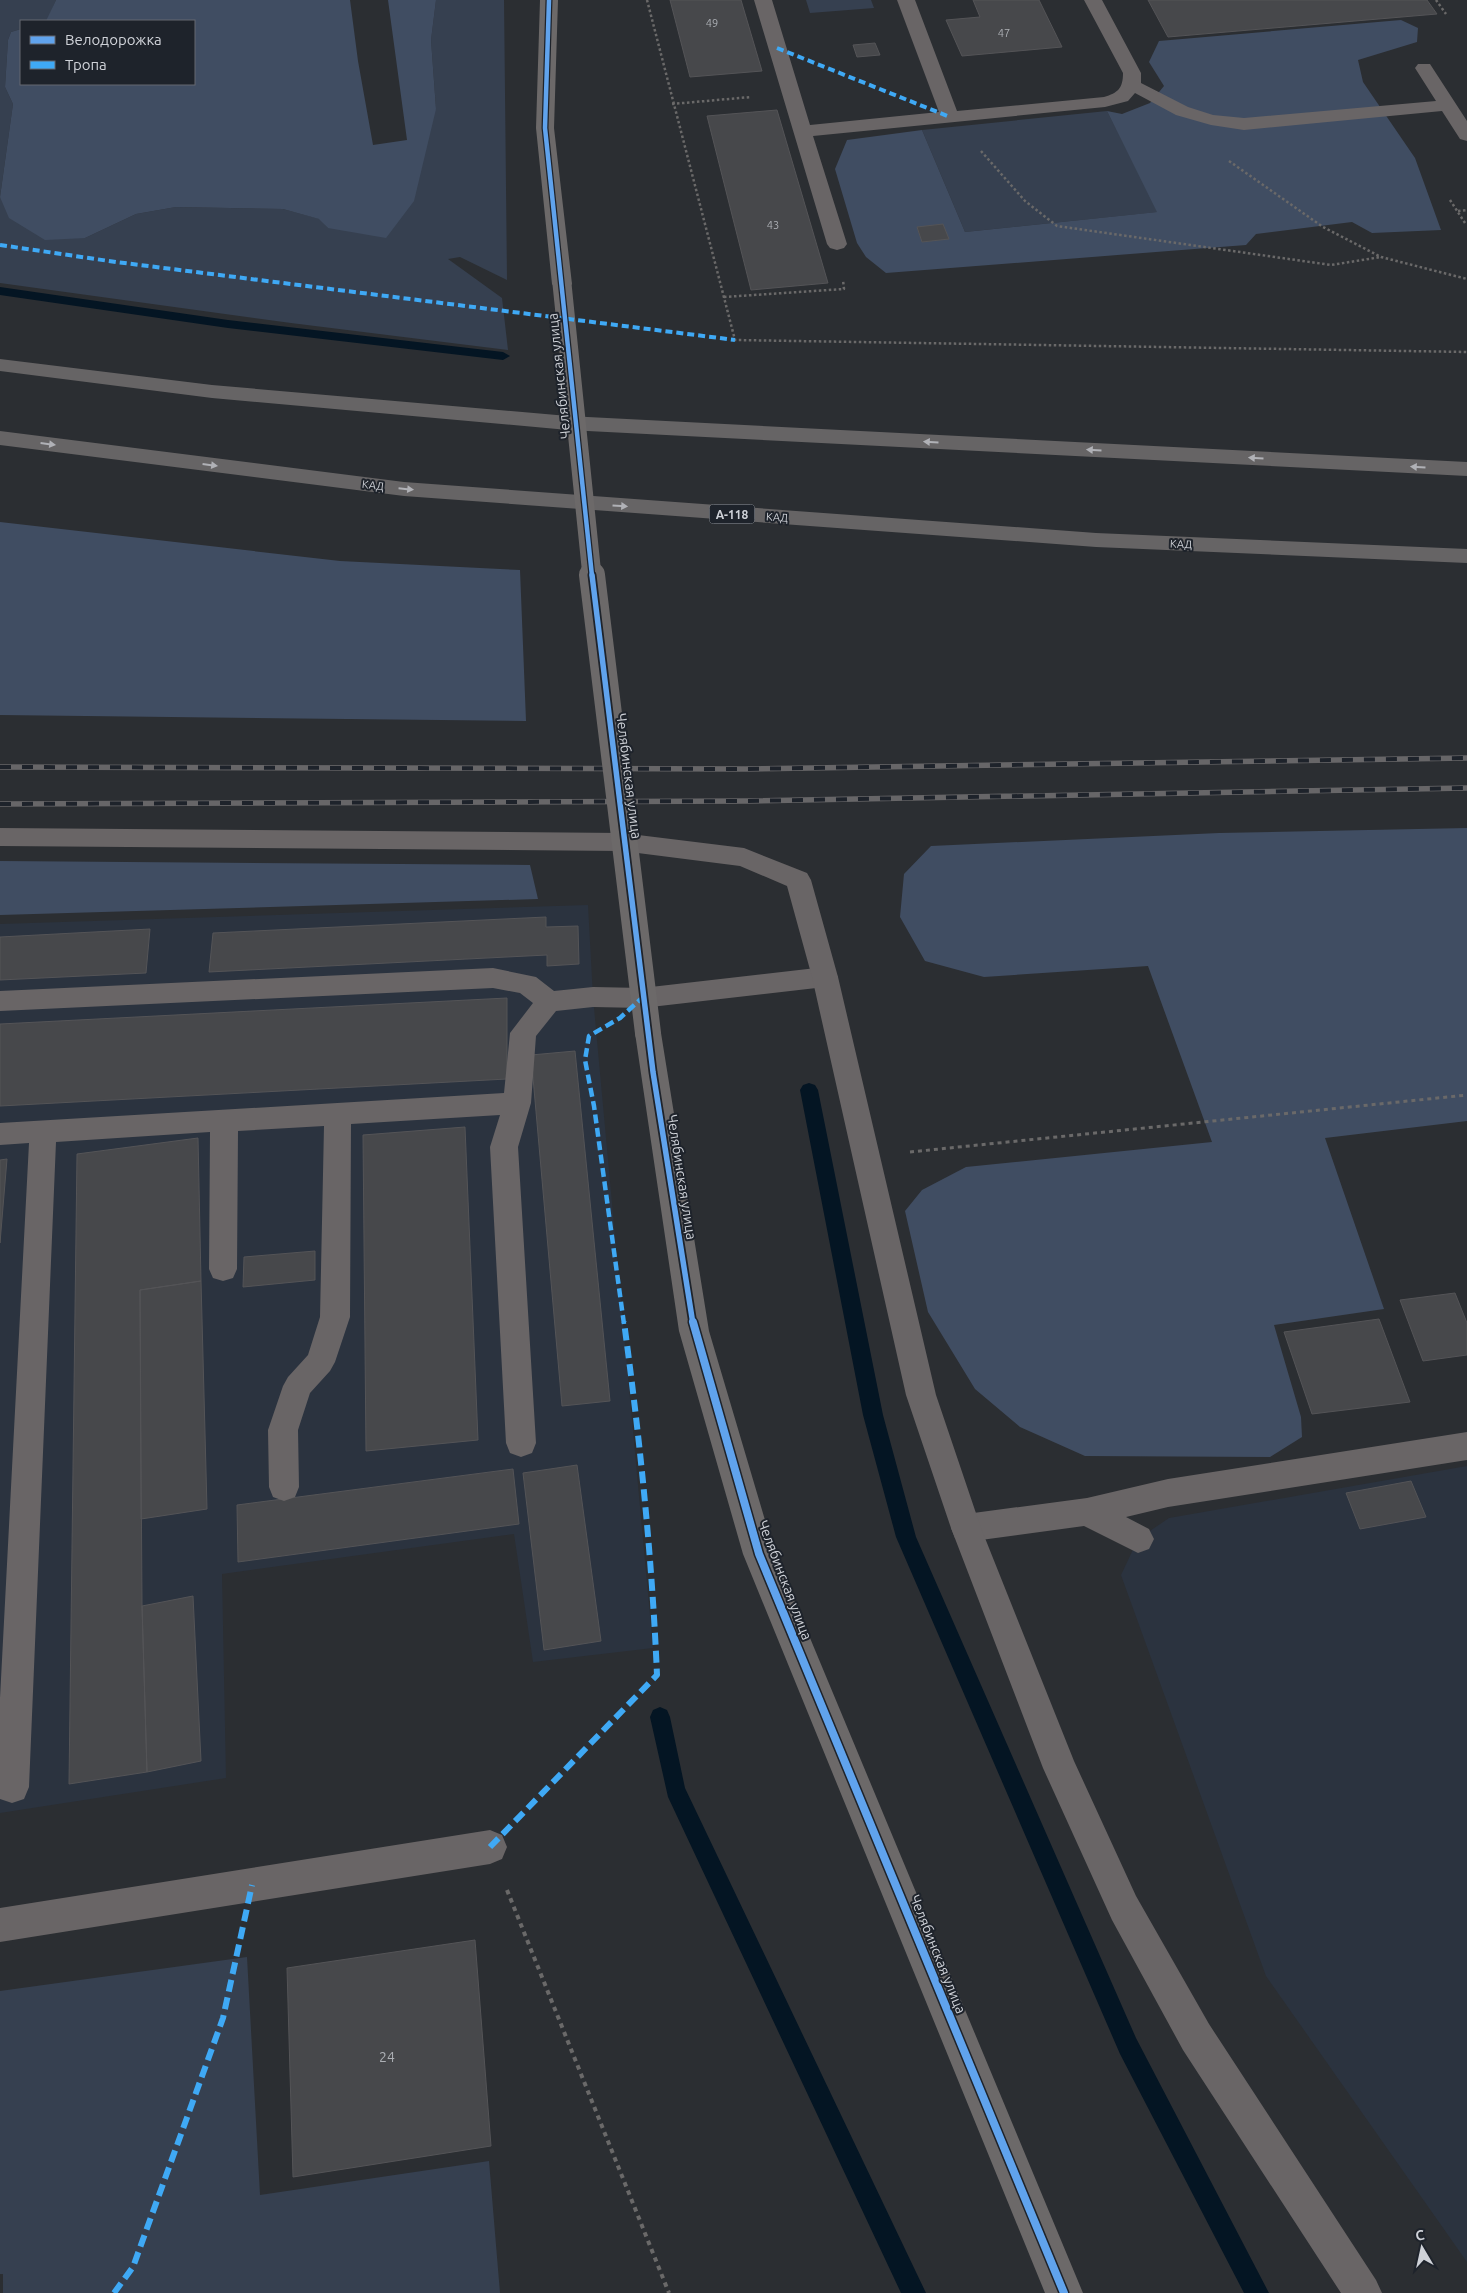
<svg xmlns="http://www.w3.org/2000/svg" width="1467" height="2293" viewBox="0 0 1467 2293" font-family="Ubuntu,sans-serif">
<rect width="100%" height="100%" fill="#2b2e32"/>
<!-- built -->
<path fill="#2b333f" d="M588,905L593,997L653,1648L533,1662L514,1534L222,1574L226,1778L0,1813V924Z
M1467,1466V2262L1266,1976L1121,1575L1138,1539L1169,1518Z"/>
<!-- green -->
<path fill="#364050" d="M0,0H56L47,21H21V29L11,32L8,40L5,87L13,104L0,197L85,238L136,214L176,207L283,209L320,219L328,228L436,109L431,40L436,0H504L507,280L460,257L448,259L502,298L508,350L291,323L0,283Z
M806,0H871L874,8L810,13Z
M1107,111L1158,212L965,232L922,130Z
M247,1957L260,2195L489,2161L500,2293H3V2274H0V1991Z"/>
<!-- forest -->
<path fill="#404d62" d="M56,0H350L358,61L373,145L407,140L388,0H436L431,40L436,109L414,201L386,238L328,228L319,219L283,209L176,207L136,214L85,238L45,240L9,218L0,197L13,104L5,87L8,40L11,32L21,29V84H194V21H46Z
M1401,20L1418,28L1417,42L1358,60L1363,82L1415,158L1441,230L1372,233L1352,222L1256,234L1246,245L886,273L866,257L857,243L835,169L847,140L922,130L965,232L1157,212L1107,111L1122,114L1150,103L1164,86L1149,62L1159,41Z
M0,522L340,561L520,570L526,721L0,715Z
M1467,828V1121L1325,1138L1384,1309L1274,1325L1301,1417L1302,1437L1270,1457L1085,1456L1020,1427L975,1389L928,1312L905,1211L922,1190L966,1167L1212,1142L1148,966L984,977L925,961L900,917L904,874L931,846L1219,833Z
M0,861L530,865L538,899L0,915Z"/>
<g fill="none" stroke-linecap="round" stroke-linejoin="round">
<!-- stream -->
<path fill="#041523" fill-rule="evenodd" d="M0,287L228,320L503,352L510,356L503,360L228,328L0,295Z
M809,1083L815,1085L818,1090L883,1415L916,1537L1136,2038L1269,2293H1244L1120,2054L896,1537L863,1415L800,1090L803,1085Z
M660,1707L667,1710L670,1717L685,1788L926,2293H901L668,1797L650,1717L653,1710Z"/>
</g>
<!-- building -->
<path fill="#47484b" stroke="#545457" d="M670,0H741L762,71L690,77Z
M973,0H1039L1062,47L962,56L946,20L980,17Z
M1148,0H1427L1437,14L1168,37Z
M875,43L880,55L857,57L853,45Z
M777,110L828,283L751,290L707,116Z
M943,224L949,239L922,242L917,227Z
M546,917V927L578,926L579,964L547,966V955L209,972L213,933Z
M150,929L146,973L0,980V937Z
M507,998V1079L0,1106V1024Z
M575,1051L610,1401L562,1406L531,1055Z
M465,1127L478,1440L366,1451L363,1135Z
M198,1138L201,1281L140,1290L142,1606L147,1772L69,1784L77,1154Z
M7,1159L0,1243V1160Z
M315,1251V1280L243,1287L244,1257Z
M201,1281L207,1509L141,1519L140,1290Z
M1455,1293L1467,1323V1355L1423,1361L1400,1300Z
M1379,1319L1410,1402L1312,1414L1284,1332Z
M577,1465L601,1641L544,1650L523,1473Z
M513,1469L519,1524L238,1562L237,1505Z
M1411,1481L1426,1517L1360,1529L1346,1493Z
M193,1596L201,1761L147,1772L142,1606Z
M475,1940L491,2146L293,2177L287,1968Z"/>
<g fill="none" stroke-linecap="round" stroke-linejoin="round">
<!-- path-far2 -->
<path stroke="#6a6969" stroke-width="2.5" stroke-dasharray="2.5 2.5" stroke-linecap="butt" d="M647,0L735,340L1467,352
M1436,0L1446,14
M672,104L751,97
M981,151L1025,201L1057,226L1331,265L1381,257
M1229,161L1323,227L1381,257L1467,279
M1450,200L1465,223
M1458,211L1467,210
M724,297L844,289L843,280"/>
<!-- path-far1 -->
<path stroke="#6a6969" stroke-width="3" stroke-dasharray="4 4" stroke-linecap="butt" d="M910,1152L1467,1095"/>
<!-- path -->
<path stroke="#6a6969" stroke-width="4" stroke-dasharray="4.5 4.5" stroke-linecap="butt" d="M507,1890L669,2293"/>
<!-- lane -->
<path fill="#696566" fill-rule="evenodd" d="M754,0H772L810,125L939,112L897,0H915L957,111L1104,97C1118,93 1123,88 1123,73L1084,0H1102L1141,73V83L1188,107L1213,115L1244,118L1436,101L1415,68L1418,64H1430L1467,121V141L1460,139L1442,111L1244,130L1211,125L1176,115L1135,93L1128,101L1105,107L813,136L847,244L844,248L837,250L830,248L827,244Z
M825,967L834,970L838,977L834,984L825,987L642,1008L593,1007L556,1011L536,1036L531,1103L518,1147L536,1443L532,1453L521,1457L510,1453L506,1443L490,1147L500,1115L351,1124L350,1317L335,1362L330,1371L310,1393L298,1430L299,1487L295,1497L284,1501L273,1497L269,1487L268,1430L283,1386L288,1377L308,1355L320,1317L324,1126L238,1131L237,1269L233,1278L223,1281L213,1278L209,1269L210,1132L56,1142L29,1787L24,1799L12,1803L0,1799V1698L29,1143L0,1145V1123L504,1093L510,1033L533,1003L520,993L493,988L0,1011V991L493,968L536,977L554,991L593,987L642,988Z
M1467,1432V1460L1168,1507L1126,1517L1149,1529L1154,1539L1149,1549L1138,1553L1084,1526L966,1542L955,1538L951,1528L955,1518L966,1514L1087,1498L1168,1479Z
M490,1830L502,1835L507,1847L502,1859L490,1864L0,1942V1908Z"/>
<!-- street -->
<path fill="#696566" fill-rule="evenodd" d="M0,828L622,833L744,848L807,873L811,880L838,977L936,1395L981,1528L1074,1761L1136,1896L1209,2024L1376,2280L1382,2293H1341L1183,2050L1112,1920L1043,1768L951,1528L906,1395L812,977L787,886L740,866L622,851L0,846Z"/>
<!-- secondary -->
<path fill="#6c6969" fill-rule="evenodd" d="M540,0H558L554,128L572,284L569,288L562,290L555,288L552,284L536,128Z
M648,1023L657,1026L661,1033L709,1331L775,1554L1083,2293H1045L743,1554L679,1331L635,1033L639,1026Z"/>
<!-- highway -->
<path fill="#666465" fill-rule="evenodd" d="M0,359L212,385L568,416L1467,462V476L568,430L212,398L0,371Z
M0,431L404,482L1096,533L1467,549V563L1096,547L404,496L0,445Z"/>
<defs>
<path id="rail" d="M0,767L745,769L1467,758
M0,804L747,801L1467,788"/>
</defs>
<!-- rail casing -->
<use href="#rail" stroke="#676668" stroke-width="5.5"/>
<!-- rail -->
<use href="#rail" stroke="#1e232b" stroke-width="4" stroke-dasharray="11" stroke-linecap="butt"/>
<!-- secondary-bridge-far1 -->
<path stroke="#6c6969" stroke-width="19" d="M562,284L592,576"/>
<!-- secondary-bridge -->
<path stroke="#6c6969" stroke-width="26" d="M592,575L648,1033"/>
<!-- quiet-far2 -->
<path stroke="#3fa9f5" stroke-width="4" stroke-dasharray="7 4" stroke-linecap="butt" d="M777,48L950,117
M0,245L116,262L735,340"/>
<!-- quiet-far1 -->
<path stroke="#3fa9f5" stroke-width="4.5" stroke-dasharray="9 4.5" stroke-linecap="butt" d="M624,1324L594,1106L585,1060L589,1036L620,1018L642,998"/>
<!-- quiet -->
<path stroke="#3fa9f5" stroke-width="6" stroke-dasharray="12 6" stroke-linecap="butt" d="M490,1847L657,1675C652,1557 640,1440 624,1322
M114,2293L133,2267L223,2018L252,1885"/>
<defs>
<path id="cycleway-far2" d="M549,0L545,128L592,576"/>
<path id="cycleway-far1" d="M592,575L653,1072L693,1324"/>
<path id="cycleway" d="M693,1322L759,1554L1064,2293"/>
</defs>
<!-- cycleway-far2 casing -->
<use href="#cycleway-far2" stroke="#1e232b" stroke-width="7"/>
<!-- cycleway-far1 casing -->
<use href="#cycleway-far1" stroke="#1e232b" stroke-width="9"/>
<!-- cycleway casing -->
<use href="#cycleway" stroke="#1e232b" stroke-width="11"/>
<!-- cycleway-far2 -->
<use href="#cycleway-far2" stroke="#60a3ed" stroke-width="4.5"/>
<!-- cycleway-far1 -->
<use href="#cycleway-far1" stroke="#60a3ed" stroke-width="5.5"/>
<!-- cycleway -->
<use href="#cycleway" stroke="#60a3ed" stroke-width="8"/>
</g>
<!-- one-way arrows -->
<defs><path id="oneway-solid" d="M-6-.8H1V-3.2L6.5 0L1 3.2V.8H-6Z" transform="scale(1.25)"/></defs>
<g fill="#b0b1b6">
<use href="#oneway-solid" transform="translate(931 442) rotate(-177)"/>
<use href="#oneway-solid" transform="translate(48 444) rotate(7)"/>
<use href="#oneway-solid" transform="translate(1094 450) rotate(-177)"/>
<use href="#oneway-solid" transform="translate(1256 458) rotate(-177)"/>
<use href="#oneway-solid" transform="translate(210 465) rotate(7)"/>
<use href="#oneway-solid" transform="translate(1418 467) rotate(-177)"/>
<use href="#oneway-solid" transform="translate(406 489) rotate(6)"/>
<use href="#oneway-solid" transform="translate(620 506) rotate(4)"/>
</g>
<g text-anchor="middle" dominant-baseline="central" stroke-width="4" stroke-linejoin="round" paint-order="stroke">
<!-- number labels -->
<g font-size="11" fill="#adb0b5">
<text x="712" y="23">49</text>
<text x="1004" y="33">47</text>
<text x="773" y="225">43</text>
</g>
<!-- far-street labels -->
<g font-size="11" fill="#cfd2d8" stroke="#1e232b">
<text transform="translate(373 485) rotate(7)">КАД</text>
<text transform="translate(777 517) rotate(4)">КАД</text>
<text transform="translate(1181 544) rotate(2)">КАД</text>
</g>
<!-- shield labels -->
<rect fill="#1e232b" stroke="#9a9ea4" stroke-width="1" x="709.5" y="504.5" width="45" height="19" rx="4"/>
<g font-size="12" font-weight="bold" fill="#cfd2d8">
<text x="732" y="514">А-118</text>
</g>
<!-- street labels -->
<g font-size="14" fill="#cfd2d8" stroke="#1e232b">
<text transform="translate(559 376) rotate(-96)">Челябинская улица</text>
<text transform="translate(629 776) rotate(83)">Челябинская улица</text>
<text transform="translate(682 1177) rotate(81)">Челябинская улица</text>
<text transform="translate(785 1580) rotate(69)">Челябинская улица</text>
<text transform="translate(938 1954) rotate(68)">Челябинская улица</text>
</g>
<!-- near-number labels -->
<g font-size="14" fill="#adb0b5">
<text x="387" y="2057">24</text>
</g>
</g>
<!-- legend -->
<rect x="20" y="20" width="175" height="65" fill="#1e232b" stroke="#656970"/>
<rect x="30" y="36" width="25" height="8" fill="#60a3ed" stroke="#656970"/>
<text x="65" y="45" font-size="15" fill="#cfd2d8">Велодорожка</text>
<rect x="30" y="61" width="25" height="8" fill="#3fa9f5" stroke="#656970"/>
<text x="65" y="70" font-size="15" fill="#cfd2d8">Тропа</text>
<!-- north arrow -->
<g transform="translate(1422 2248) rotate(351)" stroke="#1e232b" stroke-width="4" paint-order="stroke">
<path d="M0-4L9 19L0 12L-9 19Z" fill="#cfd2d8"/>
<text y="-8" font-size="14" font-weight="bold" text-anchor="middle" fill="#cfd2d8">С</text>
</g>
</svg>
